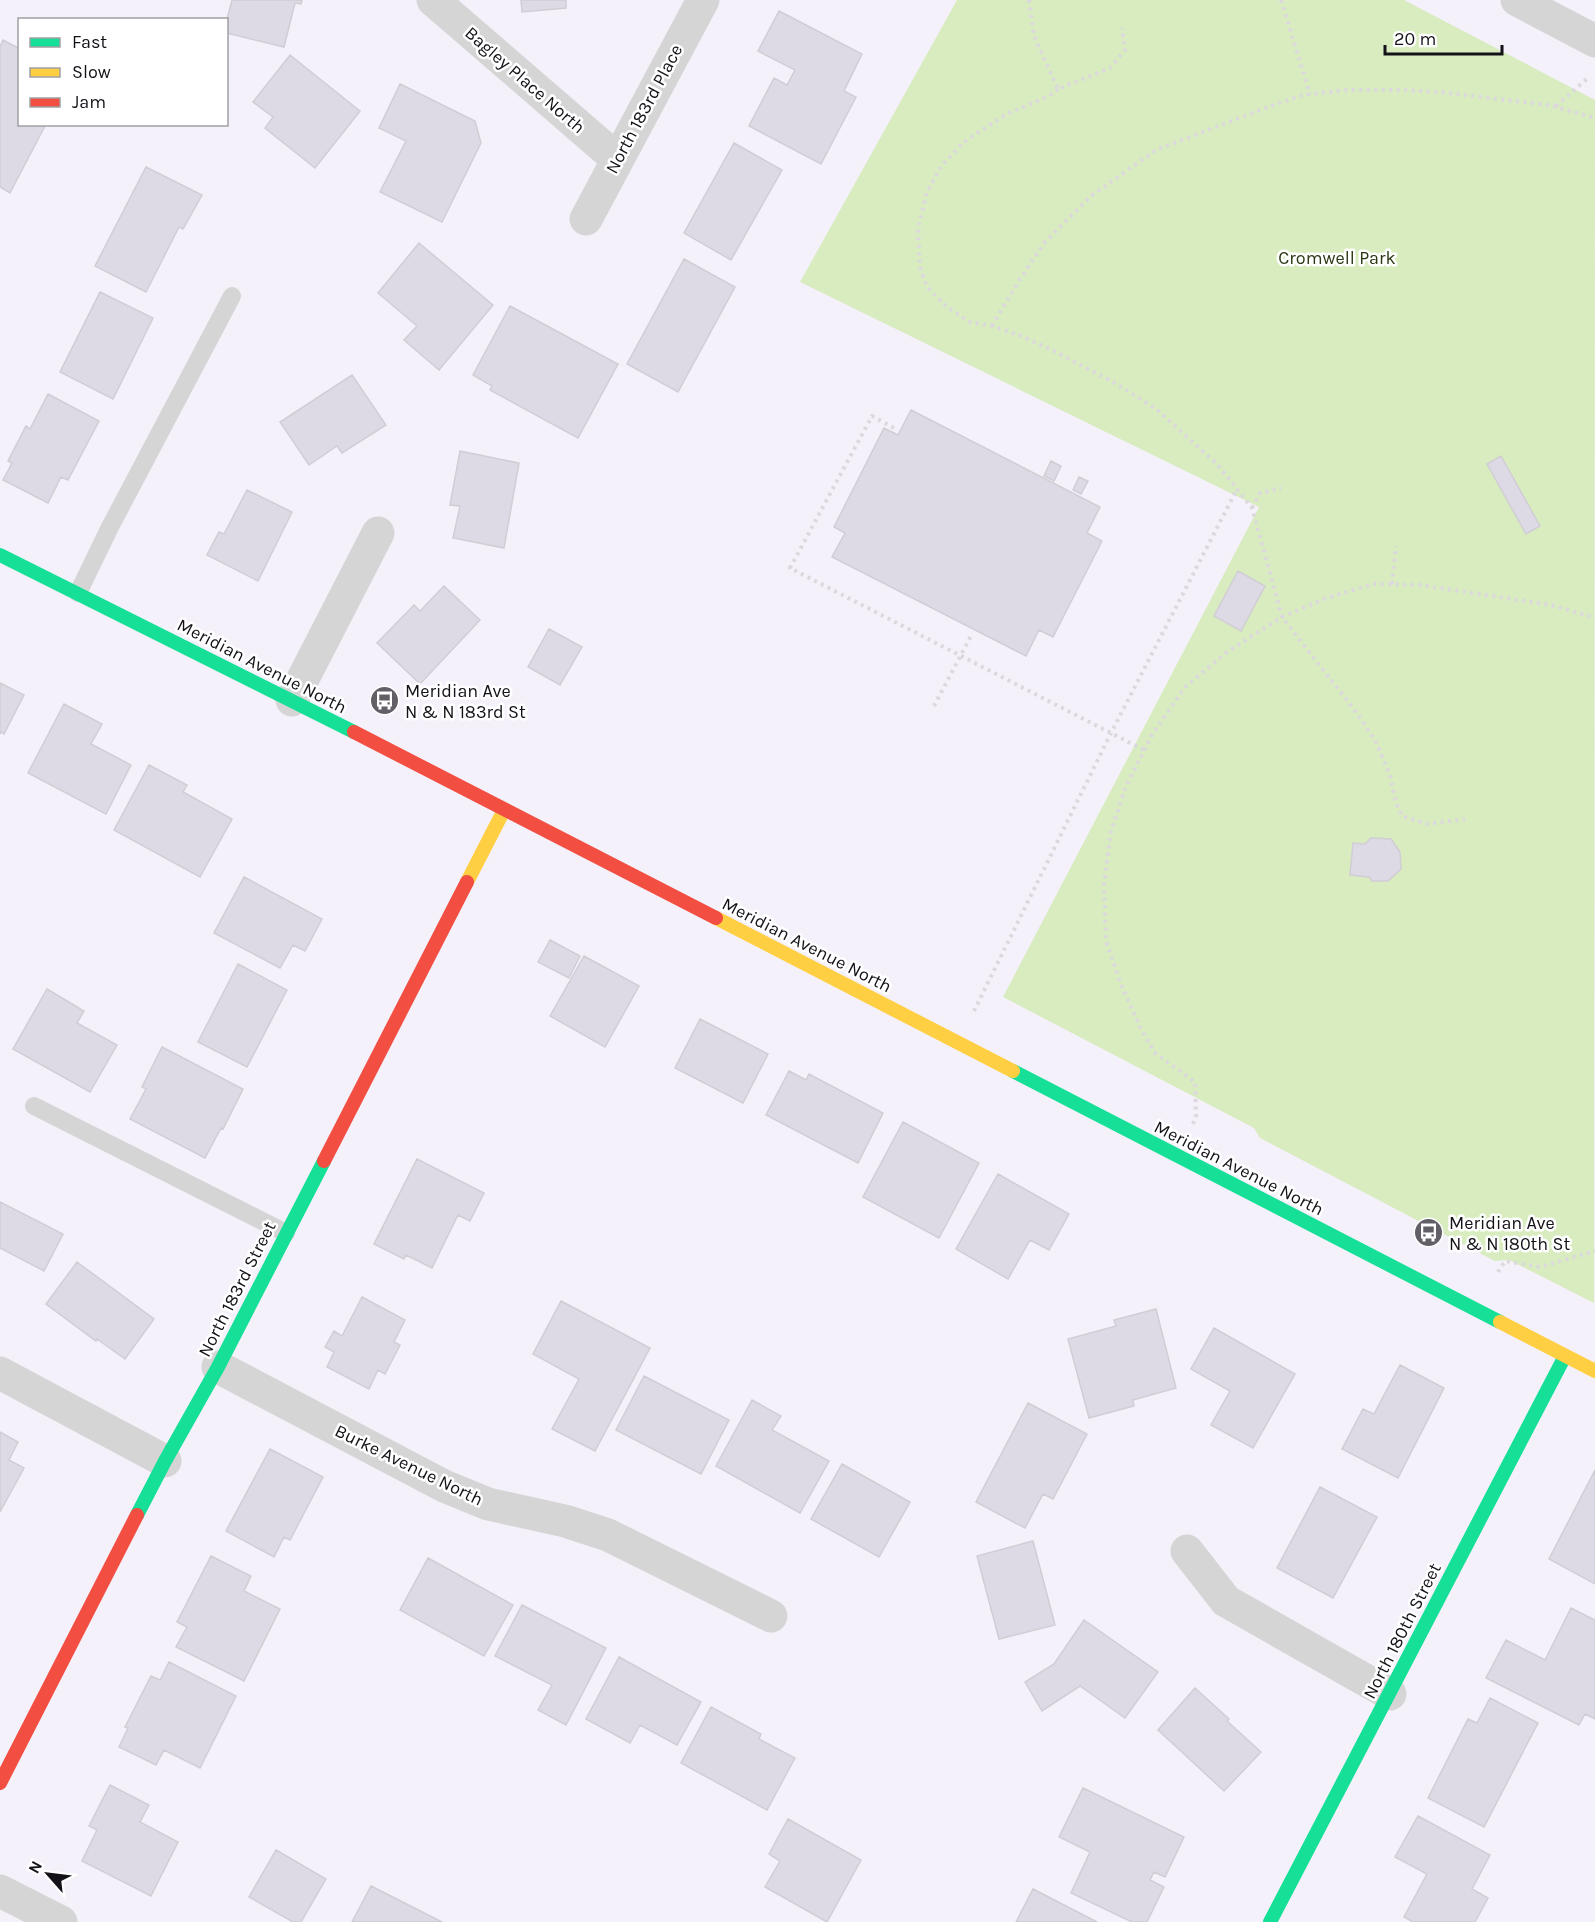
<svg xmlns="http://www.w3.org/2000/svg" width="1595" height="1922" viewBox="0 0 1595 1922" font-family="Karla,sans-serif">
<rect width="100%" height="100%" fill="#f5f1fa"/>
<!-- green -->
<path fill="#d8ecc0" d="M957,0H1404L1595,100L1594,1303L1509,1260L1495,1261L1260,1138L1254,1128L1003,997L1259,507L800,282Z"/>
<!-- building -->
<path fill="#dedae5" stroke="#d1cdd5" stroke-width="1.5" d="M232,0H302L301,4L295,3L284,47L226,33V23Z
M521,0H566V8L522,12Z
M779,11L862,54L844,91L856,97L821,164L749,126L774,78L787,85L795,70L758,51Z
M3,40L20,49V124H46L10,193L0,187V47Z
M290,55L360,111L315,168L265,128L273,117L253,102Z
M400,84L475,121L481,143L442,222L380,192L406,141L379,128Z
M734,143L782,170L731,260L684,233Z
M146,167L202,195L183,229L179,227L146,292L95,266Z
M419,243L493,305L439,370L404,340L417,326L378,293Z
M684,259L735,287L678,392L627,364Z
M100,292L153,318L113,399L60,372Z
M510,306L618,364L578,438L490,390L492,386L473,375Z
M352,375L386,425L342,453L337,446L309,465L280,422Z
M48,394L99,421L68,480L61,477L48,503L3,480L12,463L8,461L26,426L30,429Z
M911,410L1100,507L1087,533L1102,541L1053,637L1039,630L1026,656L832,557L845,533L834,527L884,428L898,435Z
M460,451L519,463L504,548L453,538L460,506L450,505Z
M1501,456L1540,526L1526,534L1487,464Z
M1051,461L1061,466L1054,481L1044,476Z
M1079,477L1088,481L1081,494L1073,490Z
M247,490L292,512L258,581L207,555L219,532L224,534Z
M1238,571L1265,586L1241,631L1214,616Z
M444,586L480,620L420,684L377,643L414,605L420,611Z
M549,629L582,647L560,685L528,667Z
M0,683L24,695L4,734L1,732L0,734Z
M64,704L102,724L91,744L131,765L106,814L28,773Z
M149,765L187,785L183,792L232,819L200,877L114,830Z
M1371,838L1391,839L1400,852L1401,869L1388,881H1372L1369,877L1350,875L1353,843L1365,844Z
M244,877L322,919L305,951L293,945L280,968L214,933Z
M550,940L580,956L569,978L538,962Z
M584,956L639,986L605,1047L550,1016Z
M238,964L287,990L247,1067L198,1042Z
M47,989L84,1011L77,1023L117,1045L90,1092L13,1049Z
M700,1019L768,1054L743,1103L675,1068Z
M162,1047L243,1089L223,1129L221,1128L205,1158L130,1119L146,1089L142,1087Z
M789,1071L806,1080L809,1074L883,1113L858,1163L766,1115Z
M903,1122L979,1163L939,1238L863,1197Z
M417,1159L484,1193L470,1221L458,1215L432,1268L406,1255L404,1259L374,1244Z
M998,1174L1069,1214L1049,1250L1030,1240L1008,1279L956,1249Z
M0,1202L63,1234L44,1271L0,1248Z
M77,1262L154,1319L125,1359L97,1339L96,1341L46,1304Z
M362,1297L405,1320L394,1342L400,1345L385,1374L378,1370L369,1389L327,1367L334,1352L325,1347L334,1331L342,1336Z
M561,1301L650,1348L595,1451L552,1429L579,1379L533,1354Z
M1156,1309L1176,1388L1133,1400L1134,1406L1089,1418L1068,1339L1116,1326L1114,1320Z
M1214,1328L1295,1374L1253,1448L1211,1425L1230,1391L1191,1369Z
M1400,1365L1444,1388L1398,1478L1342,1449L1363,1409L1374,1414Z
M644,1376L729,1420L701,1474L616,1430Z
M752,1400L781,1416L772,1430L829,1461L800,1513L716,1466Z
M1028,1403L1087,1434L1053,1499L1043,1494L1025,1528L976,1502Z
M0,1432L18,1442L9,1460L24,1468L0,1512Z
M270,1449L323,1477L290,1540L284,1537L274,1557L226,1531Z
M842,1464L910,1502L879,1557L811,1519Z
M1595,1470V1584L1549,1559Z
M1320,1487L1377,1517L1333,1598L1277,1568Z
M1033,1541L1055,1625L999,1639L977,1556Z
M211,1556L251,1576L244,1591L280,1609L244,1681L176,1647L187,1627L177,1622Z
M428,1558L513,1605L484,1656L400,1610Z
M522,1605L606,1648L566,1725L538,1710L552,1685L495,1656Z
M1571,1608L1595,1620V1719L1585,1714L1579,1725L1486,1678L1506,1640L1545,1660Z
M1084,1620L1158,1672L1125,1718L1080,1686L1042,1711L1025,1682L1054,1664Z
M619,1657L701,1702L677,1745L640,1725L630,1743L586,1719Z
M169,1662L236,1696L200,1768L164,1750L156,1765L119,1747L128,1728L125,1727L151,1676L160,1680Z
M1195,1688L1229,1719L1227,1721L1261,1752L1224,1791L1158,1730Z
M1490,1698L1538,1723L1484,1827L1428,1798L1468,1719L1477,1723Z
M711,1707L761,1734L759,1739L795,1758L767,1810L681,1763Z
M110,1785L149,1805L140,1822L178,1842L151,1896L82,1861L97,1830L89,1826Z
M1083,1788L1184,1837L1165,1877L1154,1872L1150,1880L1164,1887L1147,1922H1132L1071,1893L1090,1852L1059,1837Z
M1418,1816L1490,1855L1472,1889L1488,1898L1475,1922H1413L1404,1917L1427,1874L1395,1857Z
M788,1819L861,1860L827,1922L765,1887L780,1861L769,1854Z
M276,1850L326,1879L301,1922H293L249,1897Z
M371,1886L442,1922H352Z
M1033,1889L1097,1922H1016Z"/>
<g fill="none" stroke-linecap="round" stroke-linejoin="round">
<!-- path -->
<path stroke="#dbd9dc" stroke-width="4" stroke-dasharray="3 4.5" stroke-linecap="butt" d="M1029,0L1034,36L1058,89L1110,68L1125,50L1122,28
M1281,0L1310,94
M1058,89L1049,96L1007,114L974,135L964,142L942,165L927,192L918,228L920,267L927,287L947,307L970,322L992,326L1019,335L1054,351L1115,383L1156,409L1217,464L1252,508L1282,617L1356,712L1375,740L1390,775L1396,803L1402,816L1428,824L1465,819
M1556,106L1588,78
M992,326L1020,279L1045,242L1091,196L1156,150L1268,107L1303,95L1346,90H1401L1439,92L1548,105L1595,118
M894,428L872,416L790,568L1144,750
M1252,508L1260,493L1281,488
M1392,584L1396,546
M934,706L972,634
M974,1011L1111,733L1237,489
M1193,1124L1196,1116L1195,1082L1155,1053L1141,1029L1122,987L1106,941L1104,885L1111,831L1126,786L1152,735L1185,687L1227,652L1282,617L1324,599L1373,584L1420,585L1551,605L1595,618
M1498,1272L1505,1261L1540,1267L1595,1251"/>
<!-- lane -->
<path stroke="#d6d5d6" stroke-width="18" d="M78,593L110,527L232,296
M34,1106L286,1233"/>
<!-- street -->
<path stroke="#d6d5d6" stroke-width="33" d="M433,0L617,159
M1517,0L1595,41
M586,219L703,0
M292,700L378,533
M218,1367L444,1486L488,1504L565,1521L608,1535L771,1616
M0,1373L165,1461
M1187,1551L1226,1601L1390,1694
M0,1891L61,1922"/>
<!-- fast -->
<path stroke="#16e098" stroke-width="14" d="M0,555L354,732
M1013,1071L1500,1322
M137,1515L165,1461L218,1367L324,1161
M1270,1922L1565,1356"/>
<!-- slow -->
<path stroke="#ffcf43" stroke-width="14" d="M467,882L504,810
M716,918L1013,1071
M1500,1322L1595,1371"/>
<!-- jam -->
<path stroke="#f24e42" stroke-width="14" d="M354,732L716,918
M324,1161L467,882
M0,1783L137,1515"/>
</g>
<!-- icons -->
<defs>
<symbol id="bus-disc" viewBox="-11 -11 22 22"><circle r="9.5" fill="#635f67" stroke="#fff"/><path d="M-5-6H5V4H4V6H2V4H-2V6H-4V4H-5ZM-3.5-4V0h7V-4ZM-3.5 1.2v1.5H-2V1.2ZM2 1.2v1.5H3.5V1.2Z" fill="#fff"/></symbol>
</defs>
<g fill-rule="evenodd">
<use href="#bus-disc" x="368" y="684" width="33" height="33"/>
<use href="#bus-disc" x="1412" y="1216" width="33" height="33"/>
</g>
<g text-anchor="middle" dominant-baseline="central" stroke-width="5" stroke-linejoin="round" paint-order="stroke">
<!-- street labels -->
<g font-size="18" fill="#141118" stroke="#fff">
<text transform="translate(525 80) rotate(41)">Bagley Place North</text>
<text transform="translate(644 109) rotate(-62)">North 183rd Place</text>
<text transform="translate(262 666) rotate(27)">Meridian Avenue North</text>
<text transform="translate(807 945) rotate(27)">Meridian Avenue North</text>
<text transform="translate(1239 1168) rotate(27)">Meridian Avenue North</text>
<text transform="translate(237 1289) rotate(-63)">North 183rd Street</text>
<text transform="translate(409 1465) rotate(26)">Burke Avenue North</text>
<text transform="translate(1402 1631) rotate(-63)">North 180th Street</text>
</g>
<!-- park labels -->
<g font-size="18" fill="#2a3913" stroke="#fff">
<text x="1337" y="258">Cromwell Park</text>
</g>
<!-- poi labels -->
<g font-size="18" fill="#141118" stroke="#fff" text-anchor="start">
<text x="405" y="691">Meridian Ave<tspan x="405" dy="21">N &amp; N 183rd St</tspan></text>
<text x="1449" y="1223">Meridian Ave<tspan x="1449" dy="21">N &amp; N 180th St</tspan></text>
</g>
</g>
<!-- legend -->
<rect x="18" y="18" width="210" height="108" fill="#ffffff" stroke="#a1a0a3" stroke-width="1.5"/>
<rect x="30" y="38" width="30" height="9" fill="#16e098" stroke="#a1a0a3" stroke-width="1.5"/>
<text x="72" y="48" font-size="18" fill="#141118">Fast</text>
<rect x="30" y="68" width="30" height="9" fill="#ffcf43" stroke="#a1a0a3" stroke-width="1.5"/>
<text x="72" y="78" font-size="18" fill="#141118">Slow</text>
<rect x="30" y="98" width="30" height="9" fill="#f24e42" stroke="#a1a0a3" stroke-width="1.5"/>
<text x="72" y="108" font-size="18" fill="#141118">Jam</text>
<!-- north arrow -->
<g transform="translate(48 1874) rotate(298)" stroke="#ffffff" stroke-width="4.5" paint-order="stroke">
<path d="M0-4.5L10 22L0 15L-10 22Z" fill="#141118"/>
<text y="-9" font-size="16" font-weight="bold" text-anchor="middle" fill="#141118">N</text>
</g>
<!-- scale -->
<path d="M1385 45v9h117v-9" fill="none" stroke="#141118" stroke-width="3"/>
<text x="1394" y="45" font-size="18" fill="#141118" stroke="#ffffff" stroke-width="4.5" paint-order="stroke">20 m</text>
</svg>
